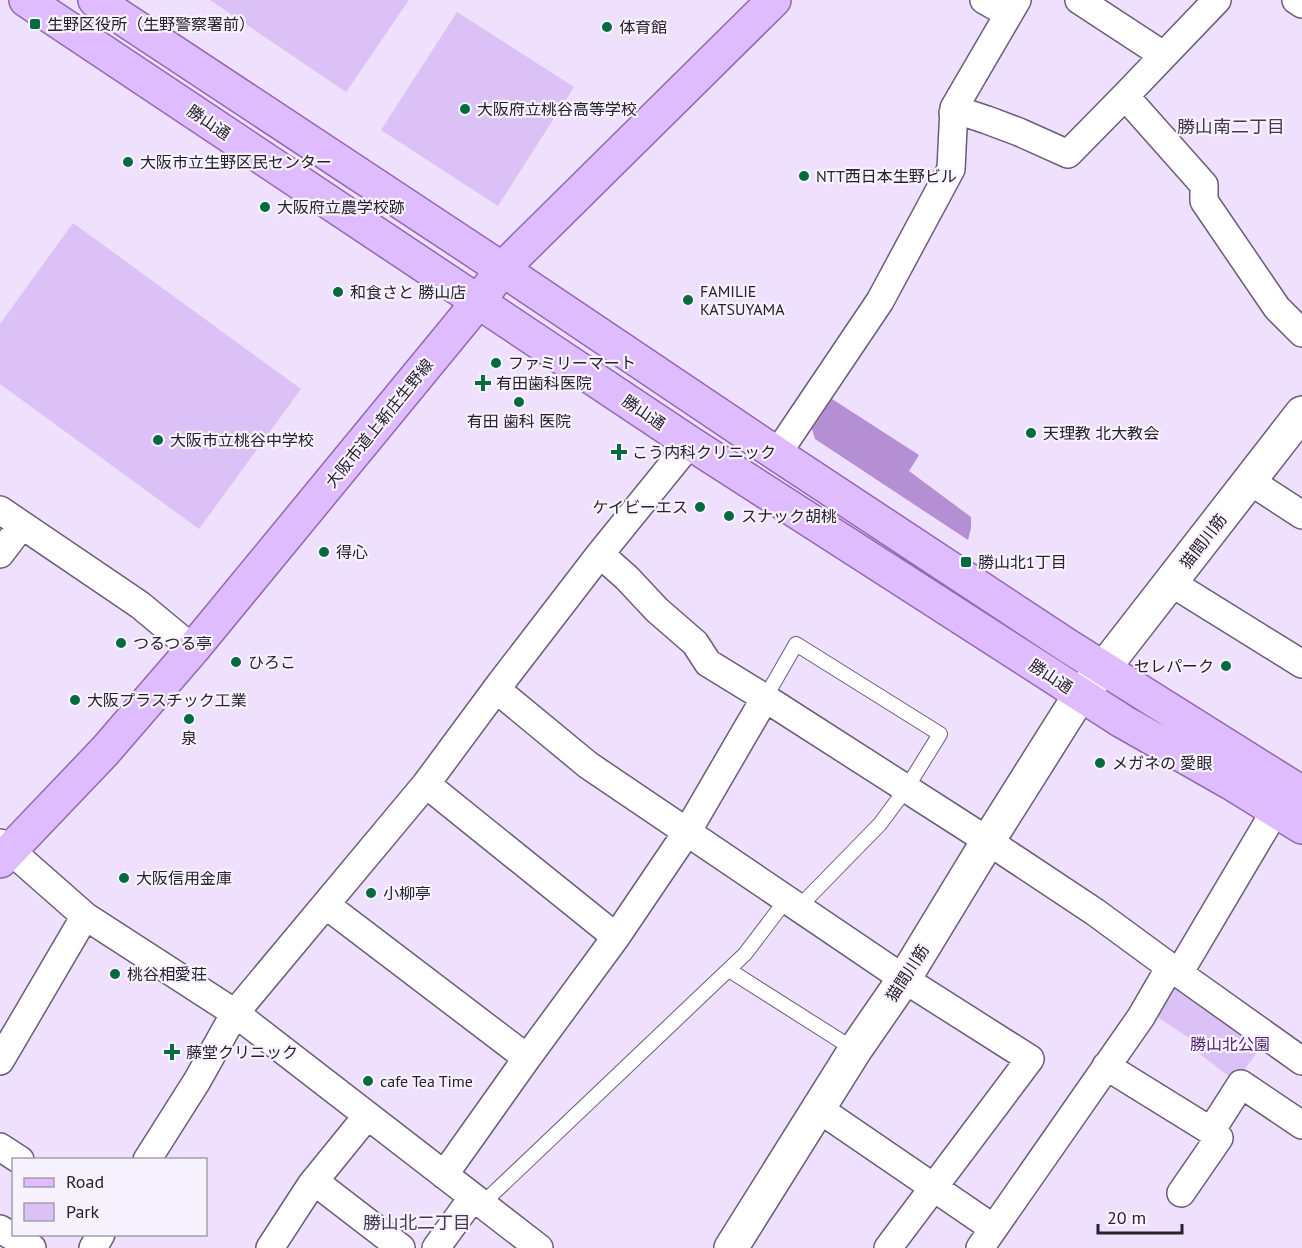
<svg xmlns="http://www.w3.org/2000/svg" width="1302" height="1248" viewBox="0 0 1302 1248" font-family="'PT Sans','Noto Sans JP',sans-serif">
<rect width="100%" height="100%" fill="#efe0fe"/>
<!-- green -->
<path fill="#dbc1f5" d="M210,0H409L346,92Z
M457,12L574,87L498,206L381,130Z
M73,223L301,389L199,529L0,384V324Z
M1179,975L1266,1040L1243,1072L1230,1077L1192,1048L1195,1042L1153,1014Z"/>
<!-- forest -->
<path fill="#b48fd4" d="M832,399L919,455L909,471L971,517V528L968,540L815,439L812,429Z"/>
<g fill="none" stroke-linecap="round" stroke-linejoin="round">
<defs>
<path id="service" d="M765,698L796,644L940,734L906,789L880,824L798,908
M729,970L855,1050
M482,1204L745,954L786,900"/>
<path id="minor" d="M984,0L1009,14
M1079,0L1163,55
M1296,0L1302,4
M1125,96L1204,185V201L1277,308L1302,333
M953,113L969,114L987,120L1019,132L1068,154L1125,96L1217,0
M777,454L880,301L951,169L954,108L1017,0
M1250,481L1302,515
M0,510L140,605L193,649
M0,554L22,525
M600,554L627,578L657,610L695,643L708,663L765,698
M1170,582L1302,664
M496,689L588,765L687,832L765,698L988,841L1095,912L1170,967L1302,1061
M426,784L616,937L527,1058L444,1175
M0,843L10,850L85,916L235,1013L539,1248
M326,905L527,1058
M616,937L687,832L904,979L1030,1059L888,1248
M1179,973L1275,811
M0,1061L85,916
M1106,1066L1211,1131L1241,1084L1302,1125
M819,1109L993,1228
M0,1147L20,1160
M147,1160L197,1081L235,1013L426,784L500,684L600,554L690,443
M314,1181L401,1248
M1181,1193L1219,1138L1211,1131
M0,1229L32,1248
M93,1248L101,1234
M270,1248L311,1185L367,1116
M436,1248L473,1197
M980,1248L1141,1017L1170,967"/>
<path id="tertiary" d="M731,1248L855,1050L904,979L988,841L1080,695L1103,669L1302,413"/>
<path id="primary" d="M26,0L690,443L1122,721L1231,783L1302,827
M95,0L502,269L777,454L1068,646L1302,793
M0,861L105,751L193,649L479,301L502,269L774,0"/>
</defs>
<!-- service casing -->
<use href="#service" stroke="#6a5d77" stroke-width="16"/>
<!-- minor casing -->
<use href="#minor" stroke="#6a5d77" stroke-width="30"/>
<!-- tertiary casing -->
<use href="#tertiary" stroke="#6a5d77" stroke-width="36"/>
<!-- primary casing -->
<use href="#primary" stroke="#9168b3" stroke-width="36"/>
<!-- service -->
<use href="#service" stroke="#fff" stroke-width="14"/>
<!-- minor -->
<use href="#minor" stroke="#fff" stroke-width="27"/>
<!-- tertiary -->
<use href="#tertiary" stroke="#fff" stroke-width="33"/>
<!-- primary -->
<use href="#primary" stroke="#dfbcfd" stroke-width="33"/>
</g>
<!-- markers -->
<g fill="#046b41" stroke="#f7f2fe" stroke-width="2">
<rect x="29" y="18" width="12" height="12" rx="3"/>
<circle cx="607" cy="27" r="6"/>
<circle cx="465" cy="109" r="6"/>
<circle cx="128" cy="162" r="6"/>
<circle cx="804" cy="176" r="6"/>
<circle cx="265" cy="207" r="6"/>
<circle cx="338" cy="292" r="6"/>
<circle cx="688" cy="300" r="6"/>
<circle cx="496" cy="363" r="6"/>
<path d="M480 374h6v6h6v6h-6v6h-6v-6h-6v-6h6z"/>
<circle cx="519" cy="402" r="6"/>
<circle cx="1031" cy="433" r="6"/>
<circle cx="158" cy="440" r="6"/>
<path d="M616 443h6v6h6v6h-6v6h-6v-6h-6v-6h6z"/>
<circle cx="700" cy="507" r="6"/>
<circle cx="729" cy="516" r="6"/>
<circle cx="324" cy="552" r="6"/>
<rect x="960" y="556" width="12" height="12" rx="3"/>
<circle cx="121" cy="643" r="6"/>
<circle cx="236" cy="662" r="6"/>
<circle cx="1226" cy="666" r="6"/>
<circle cx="75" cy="700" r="6"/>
<circle cx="189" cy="719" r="6"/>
<circle cx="1100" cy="763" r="6"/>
<circle cx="124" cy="878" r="6"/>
<circle cx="371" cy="893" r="6"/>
<circle cx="115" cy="974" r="6"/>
<path d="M169 1043h6v6h6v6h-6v6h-6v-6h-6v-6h6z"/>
<circle cx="368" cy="1081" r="6"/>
</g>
<g text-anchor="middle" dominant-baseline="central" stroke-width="4.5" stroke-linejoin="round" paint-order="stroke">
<!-- poi labels -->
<g font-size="16" fill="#27212c" stroke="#f7f2fe" text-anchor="start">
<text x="47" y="24">生野区役所（生野警察署前）</text>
<text x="619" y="27">体育館</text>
<text x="477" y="109">大阪府立桃谷高等学校</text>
<text x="140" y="162">大阪市立生野区民センター</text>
<text x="816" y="176">NTT西日本生野ビル</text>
<text x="277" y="207">大阪府立農学校跡</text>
<text x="700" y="291">FAMILIE<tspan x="700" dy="18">KATSUYAMA</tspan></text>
<text x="350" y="292">和食さと 勝山店</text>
<text x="508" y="363">ファミリーマート</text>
<text x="496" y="383">有田歯科医院</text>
<text x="519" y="421" text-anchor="middle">有田 歯科 医院</text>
<text x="1043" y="433">天理教 北大教会</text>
<text x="170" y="440">大阪市立桃谷中学校</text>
<text x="632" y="452">こう内科クリニック</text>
<text x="688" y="507" text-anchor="end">ケイビーエス</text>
<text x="741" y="516">スナック胡桃</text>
<text x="336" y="552">得心</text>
<text x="978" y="562">勝山北1丁目</text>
<text x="133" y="643">つるつる亭</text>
<text x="248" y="662">ひろこ</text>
<text x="1214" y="666" text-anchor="end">セレパーク</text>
<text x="87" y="700">大阪プラスチック工業</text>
<text x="189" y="738" text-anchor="middle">泉</text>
<text x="1112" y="763">メガネの 愛眼</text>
<text x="136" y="878">大阪信用金庫</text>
<text x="383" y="893">小柳亭</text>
<text x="127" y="974">桃谷相愛荘</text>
<text x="186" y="1052">藤堂クリニック</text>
<text x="380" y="1081">cafe Tea Time</text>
</g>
<!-- street labels -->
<g font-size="16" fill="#27212c" stroke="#f7f2fe">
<text transform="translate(209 122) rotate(34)">勝山通</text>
<text transform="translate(644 412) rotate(34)">勝山通</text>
<text transform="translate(379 423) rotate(-51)">大阪市道上新庄生野線</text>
<text transform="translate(1203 541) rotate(-52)">猫間川筋</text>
<text transform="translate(1051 676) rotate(33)">勝山通</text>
<text transform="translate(907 973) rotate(-57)">猫間川筋</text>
</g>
<!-- park labels -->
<g font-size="16" fill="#4e1e6f" stroke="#f7f2fe">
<text x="1230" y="1044">勝山北公園</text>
</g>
<!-- neighbourhood labels -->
<g font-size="18" fill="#453951" stroke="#f7f2fe">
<text x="1231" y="126">勝山南二丁目</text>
<text x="417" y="1222">勝山北二丁目</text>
</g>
</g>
<!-- legend -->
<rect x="12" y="1158" width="195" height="78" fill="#f7f2fe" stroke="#a49eaa" stroke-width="1.5"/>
<rect x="24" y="1178" width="30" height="9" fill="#dfbcfd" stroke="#a49eaa" stroke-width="1.5"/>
<text x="66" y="1188" font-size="18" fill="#27212c">Road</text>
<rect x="24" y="1203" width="30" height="18" fill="#dbc1f5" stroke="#a49eaa" stroke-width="1.5"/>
<text x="66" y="1218" font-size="18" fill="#27212c">Park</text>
<!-- scale -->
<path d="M1098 1224v9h84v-9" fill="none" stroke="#27212c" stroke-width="3"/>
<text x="1107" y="1224" font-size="18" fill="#27212c" stroke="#f7f2fe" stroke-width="4.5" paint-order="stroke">20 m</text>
</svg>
